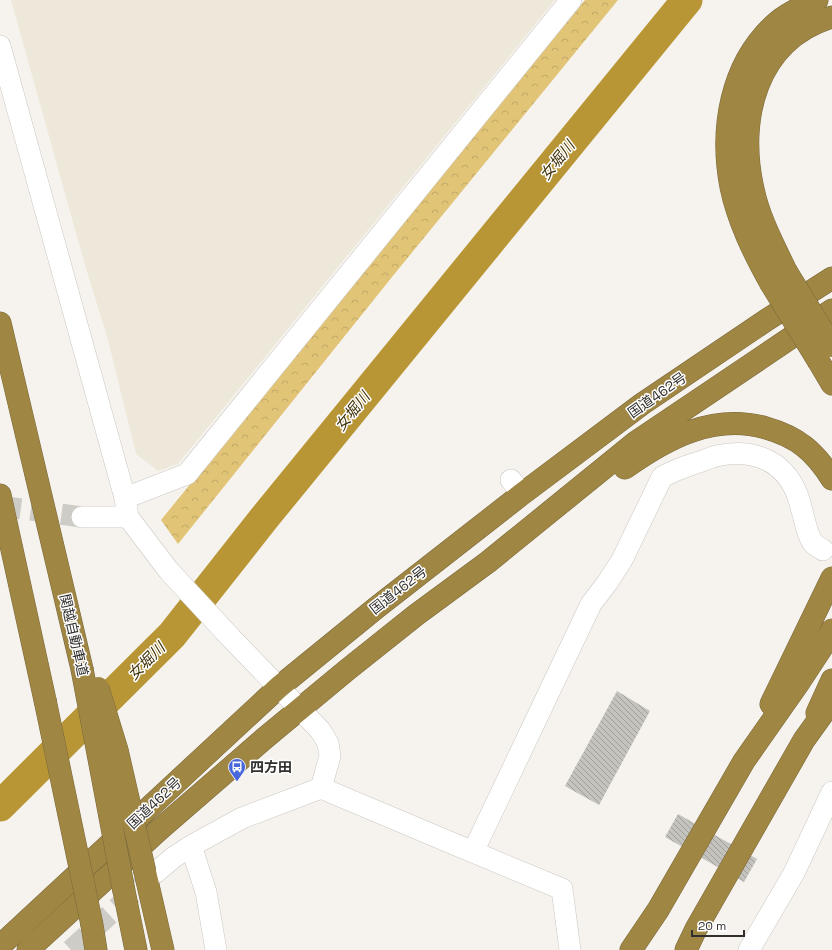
<svg xmlns="http://www.w3.org/2000/svg" width="832" height="950" viewBox="0 0 832 950" font-family="'Space Grotesk','Noto Sans JP',sans-serif">
<defs>
<pattern id="park-crowns" width="20" height="18" patternUnits="userSpaceOnUse"><rect width="20" height="18" fill="#e2c477"/><path d="M2 6a3 3 0 1 1 6 0M12 15a3 3 0 1 1 6 0" fill="none" stroke="#c2a967"/></pattern>
<pattern id="building-back-hatch" width="6" height="6" patternUnits="userSpaceOnUse"><rect width="6" height="6" fill="#c5c3bd"/><path d="M-1 5l2 2M0 0l6 6M5-1l2 2" fill="none" stroke="#a09f9a"/></pattern>
</defs>
<rect width="100%" height="100%" fill="#f6f3ee"/>
<!-- built -->
<path fill="#eee8db" d="M11,0H555L178,464L158,471L136,454L108,340L84,262Z"/>
<!-- park -->
<path fill="url(#park-crowns)" d="M585,0H618L392,277L178,544L161,520Z"/>
<g fill="none" stroke-linecap="round" stroke-linejoin="round">
<!-- river -->
<path stroke="#b99635" stroke-width="31" d="M0,806L172,635L265,517L687,0"/>
</g>
<!-- building -->
<path fill="url(#building-back-hatch)" d="M617,691L650,711L599,805L565,786Z
M678,814L757,859L744,882L665,837Z"/>
<g fill="none" stroke-linecap="round" stroke-linejoin="round">
<!-- minor-tunnel -->
<path stroke="#ceccc7" stroke-width="21" stroke-dasharray="21 10" stroke-linecap="butt" d="M0,506L82,517
M71,950L155,873"/>
<defs>
<path id="minor" d="M0,46L125,498L128,517L169,571L231,638L320,730L328,743L330,756L321,788
M511,480L522,494
M125,498L187,474L571,0
M82,517H128
M191,846L206,892L216,950
M473,852L591,604L607,583L622,560L662,477C673,471 684,467 696,463C703,461 709,458 716,456C751,448 783,459 797,494C802,506 806,534 813,543C816,546 820,548 823,550
M155,873L174,857L191,846L242,818L321,788L473,852L562,889L570,950
M749,950L794,873L832,792"/>
<path id="highway" d="M786,271C773,244 759,218 753,189C737,119 756,40 832,17
M770,282C754,253 738,221 731,187C720,130 730,65 775,24C787,13 802,7 817,0
M0,323L82,669
M819,362L832,384
M625,468C667,438 714,413 766,428C798,437 815,452 832,479
M0,495L45,700
M771,704L832,578
M817,713L832,680
M145,872L163,950
M124,891L136,950
M92,925L96,950
M0,946L279,687L376,608L522,494L642,404L768,319L832,278
M28,950L160,829L265,738L347,670L416,615L488,562L636,442L832,310
M631,950L658,910L744,761L798,684L821,649L832,630
M686,950L696,929L804,740L832,701"/>
</defs>
<!-- minor casing -->
<use href="#minor" stroke="#cac8c2" stroke-width="22"/>
<!-- highway casing -->
<use href="#highway" stroke="#79683b" stroke-width="23"/>
<!-- minor -->
<use href="#minor" stroke="#fff" stroke-width="21"/>
<!-- highway -->
<use href="#highway" stroke="#a08643" stroke-width="22"/>
<defs>
<path id="highway-bridge" d="M786,271L832,346
M770,282L819,362
M82,669L124,891
M98,688L117,750L145,872
M45,700L92,925"/>
</defs>
<!-- highway-bridge casing -->
<use href="#highway-bridge" stroke="#79683b" stroke-width="23" stroke-linecap="butt"/>
<!-- highway-bridge -->
<use href="#highway-bridge" stroke="#a08643" stroke-width="22"/>
</g>
<!-- icons -->
<defs>
<symbol id="bus-pin" viewBox="-11 -11 22 30"><path d="M0 17L-7.5 6A9.5 9.5 0 1 1 7.5 6Z" fill="#4867db" stroke="#fff"/><path d="M-5-6H5V4H4V6H2V4H-2V6H-4V4H-5ZM-3.5-4V0h7V-4ZM-3.5 1.2v1.5H-2V1.2ZM2 1.2v1.5H3.5V1.2Z" fill="#fff"/></symbol>
</defs>
<g fill-rule="evenodd">
<use href="#bus-pin" x="227" y="757" width="20" height="27"/>
</g>
<g text-anchor="middle" dominant-baseline="central" stroke-width="3" stroke-linejoin="round" paint-order="stroke">
<!-- street labels -->
<g font-size="14" fill="#302f2d" stroke="#fff">
<text transform="translate(657 395) rotate(-35)">国道462号</text>
<text transform="translate(398 590) rotate(-38)">国道462号</text>
<text transform="translate(74 635) rotate(77)">関越自動車道</text>
<text transform="translate(154 803) rotate(-43)">国道462号</text>
</g>
<!-- poi labels -->
<g font-size="14" font-weight="bold" fill="#302f2d" stroke="#fff" text-anchor="start">
<text x="250" y="767">四方田</text>
</g>
<!-- water labels -->
<g font-size="15" font-style="italic" fill="#413208" stroke="#fff">
<text transform="translate(557 160) rotate(-51)">女堀川</text>
<text transform="translate(352 411) rotate(-51)">女堀川</text>
<text transform="translate(146 661) rotate(-45)">女堀川</text>
</g>
</g>
<!-- scale -->
<path d="M692 930v6h52v-6" fill="none" stroke="#302f2d" stroke-width="2"/>
<text x="698" y="930" font-size="12" fill="#302f2d" stroke="#ffffff" stroke-width="3" paint-order="stroke">20 m</text>
</svg>
